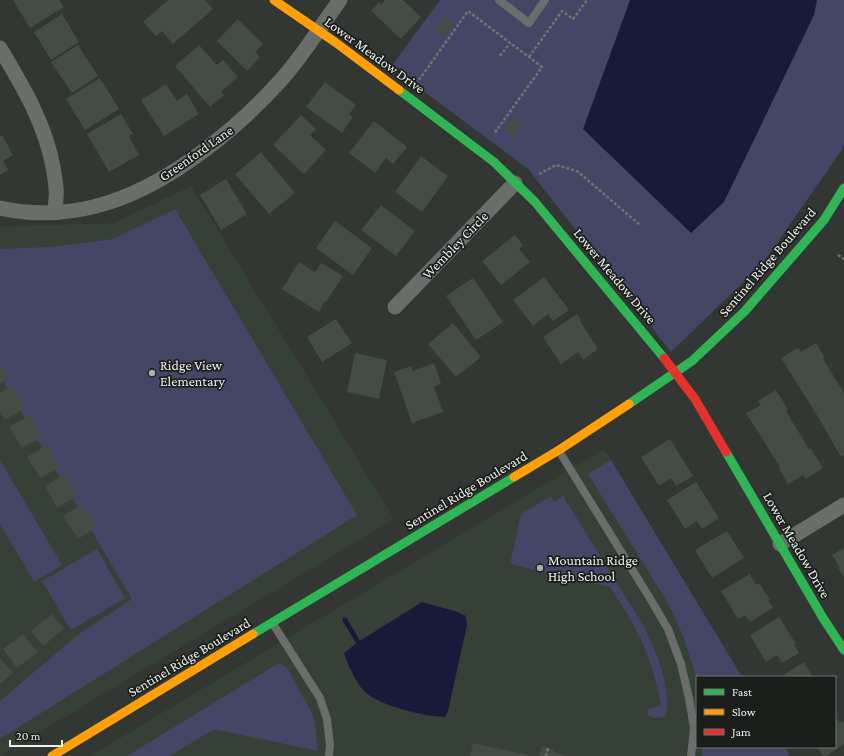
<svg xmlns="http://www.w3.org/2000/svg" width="844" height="756" viewBox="0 0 844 756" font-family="'Crimson Pro',serif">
<rect width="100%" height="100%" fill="#333734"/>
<!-- built -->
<path fill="#354037" d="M191,186L394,519L0,756V227L114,223Z
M604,449L742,677H697V747H785L790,756H90Z"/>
<!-- green -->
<path fill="#434765" d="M440,0H844V144L841,151L763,263L671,352L528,169L391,67Z
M175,209L357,515L0,739V701L79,634L132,599L0,376V249L50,247L113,239Z
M0,460L62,565L34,582L0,524Z
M611,460L742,677H697V680L684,638L669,605L588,474Z
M551,496L554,502L563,496L642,623C656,651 671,684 666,717L655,718L649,716L647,713L648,709L661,705C657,685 652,665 644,646C635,625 622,606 610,587L510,564L521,514Z
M97,549L125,598L71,630L42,581Z
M279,663L287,668L312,713L315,723L318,751L214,729L170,756H127Z
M703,747H785L790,756H702Z"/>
<!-- water -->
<path fill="#191a39" d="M630,0H817L814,15L724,202L691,233L583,129Z
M422,602L458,612L466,616L467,625L448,711L445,717C426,717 377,705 364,691C355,681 348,665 344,653L358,642Z"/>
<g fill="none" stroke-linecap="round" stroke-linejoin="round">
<!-- stream -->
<path stroke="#191a39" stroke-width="5" d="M345,620L358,642"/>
</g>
<!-- building -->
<path fill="#434c45" d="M13,0H59L64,7L30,28Z
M168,0H205L213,9L173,44L162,31L156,36L143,22Z
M385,0H403L421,17L401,39L371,11L379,2L381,4Z
M62,14L79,42L51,60L34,32Z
M445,16L454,24L445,37L435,30Z
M238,19L263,44L255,52L260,57L247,71L217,41Z
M78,45L98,76L72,93L51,62Z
M199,45L217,65L223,60L238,77L221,92L224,95L210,107L175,66Z
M100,78L119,109L85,130L66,99Z
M325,82L356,105L349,114L353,117L342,133L306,107Z
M166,84L177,101L187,94L199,114L164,136L141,100Z
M121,114L133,134L129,136L139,155L109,172L87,134Z
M301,115L316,129L310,135L326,150L304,174L273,145Z
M513,116L523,123L514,137L504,130Z
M374,121L407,147L393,164L386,158L375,173L349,153Z
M2,135L13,155L3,161L8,170L0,175V137Z
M261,152L295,193L269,214L235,174Z
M421,156L448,176L422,212L395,192Z
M226,179L247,214L221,230L200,195Z
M381,205L415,231L396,256L361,230Z
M335,221L372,248L353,275L316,248Z
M515,235L523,245L519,249L530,262L501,285L482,261Z
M299,262L315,272L321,263L343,276L326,302L325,301L319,312L282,289Z
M544,277L569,310L553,321L548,314L533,326L513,300Z
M473,278L503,322L476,340L446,296Z
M577,314L581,320L580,321L598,349L583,360L578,352L561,364L543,337Z
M336,319L352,343L322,362L307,337Z
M453,323L481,357L456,377L428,344Z
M816,343L825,358L823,359L844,393V455L841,457L818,417L781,358L798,348L801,352Z
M355,353L387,360L379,399L347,392Z
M434,363L441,384L434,387L443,412L412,423L394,372L411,366L413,371Z
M0,365L8,379L0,384Z
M12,386L25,408L5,420L0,412V393Z
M776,390L788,410L786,411L809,449H811L823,468L806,479L803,475L788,484L779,468L780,467L746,413L761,405L758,401Z
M30,415L42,437L22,448L9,427Z
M670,439L693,476L676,486L671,478L659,486L641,457Z
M47,445L60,467L40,478L27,457Z
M65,474L78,495L57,508L45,486Z
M696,482L719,518L702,529L697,521L685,529L667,500Z
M82,504L97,527L78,539L63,516Z
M727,531L744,558L712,578L695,550Z
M844,548V577L838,568L840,567L832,555Z
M750,574L756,585L759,583L770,600L768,601L773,608L750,622L745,615L738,619L721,591Z
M52,614L64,629L43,646L31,631Z
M779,617L796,644L794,645L799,653L782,663L777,655L766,662L750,635Z
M23,634L38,652L17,668L3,649Z
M0,658L13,673L0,684Z
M804,662L813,677H780Z
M836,717L840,723L843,721L844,723V744L826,756H823L817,747H835V718Z
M473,743L528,755V756H470Z
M542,746L554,749L553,752L568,756H539Z"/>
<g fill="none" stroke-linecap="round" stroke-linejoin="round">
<!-- path -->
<path stroke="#6f7470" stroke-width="2.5" stroke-dasharray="3 2" stroke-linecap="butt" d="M500,56L510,43
M529,57L562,11L573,19L587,0
M419,80L468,11L542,67L494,134
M539,174L556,165L577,171L640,225
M838,255L844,259
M546,756L548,748"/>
<!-- lane -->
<path stroke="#696e6a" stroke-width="8" d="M499,0L529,23L545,0
M559,451L651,600L668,629L681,664L689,698L694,728L691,756
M273,624L320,698L327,719L330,745L329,756"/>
<!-- street -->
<path stroke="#696e6a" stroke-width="15" d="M0,48C23,87 45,123 53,167C56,185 58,195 54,213
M0,208C37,216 74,214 110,202C172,182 238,128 281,80C303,56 320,27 340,0
M395,307L515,183
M780,544L844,505"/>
<!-- fast -->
<path stroke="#30b455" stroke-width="9" d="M399,90L494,162L535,202L664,358
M629,404L692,361L745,311L824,220L844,188
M726,452L823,618L844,650
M253,634L514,477"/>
<!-- slow -->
<path stroke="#ff9f0a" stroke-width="9" d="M274,0L335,42L399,90
M514,477L559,450L629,404
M52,756L253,634"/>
<!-- jam -->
<path stroke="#e5322d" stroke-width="9" d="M664,358L695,399L726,452"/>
</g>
<!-- markers -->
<g fill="#abafac" stroke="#1c1e1c" stroke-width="1.5">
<circle cx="152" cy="373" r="4"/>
<circle cx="540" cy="568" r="4"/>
</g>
<g text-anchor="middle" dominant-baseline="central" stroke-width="3.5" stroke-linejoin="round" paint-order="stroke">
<!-- street labels -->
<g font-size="14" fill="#ecf0ed" stroke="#1c1e1c">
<text transform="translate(375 55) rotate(36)">Lower Meadow Drive</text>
<text transform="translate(196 153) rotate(-35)">Greenford Lane</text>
<text transform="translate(455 245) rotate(-46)">Wembley Circle</text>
<text transform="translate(767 262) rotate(-49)">Sentinel Ridge Boulevard</text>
<text transform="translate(615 276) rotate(50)">Lower Meadow Drive</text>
<text transform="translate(466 490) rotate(-31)">Sentinel Ridge Boulevard</text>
<text transform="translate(797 545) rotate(60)">Lower Meadow Drive</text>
<text transform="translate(189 657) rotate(-31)">Sentinel Ridge Boulevard</text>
</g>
<!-- poi labels -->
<g font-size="14" fill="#ecf0ed" stroke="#1c1e1c" text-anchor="start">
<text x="160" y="365">Ridge View<tspan x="160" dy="16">Elementary</tspan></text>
<text x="548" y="560">Mountain Ridge<tspan x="548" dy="16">High School</tspan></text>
</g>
</g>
<!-- legend -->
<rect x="696" y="676" width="140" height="72" fill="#1c1e1c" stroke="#6f7270"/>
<rect x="704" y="689" width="20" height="6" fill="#30b455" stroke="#6f7270"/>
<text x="732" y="696" font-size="12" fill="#ecf0ed">Fast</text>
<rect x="704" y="709" width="20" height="6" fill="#ff9f0a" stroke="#6f7270"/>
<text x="732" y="716" font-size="12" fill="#ecf0ed">Slow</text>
<rect x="704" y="729" width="20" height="6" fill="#e5322d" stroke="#6f7270"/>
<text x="732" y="736" font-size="12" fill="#ecf0ed">Jam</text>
<!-- scale -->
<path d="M10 740v6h52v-6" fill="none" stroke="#ecf0ed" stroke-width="2"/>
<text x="16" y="740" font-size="12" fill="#ecf0ed" stroke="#1c1e1c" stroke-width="3" paint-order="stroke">20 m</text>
</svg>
